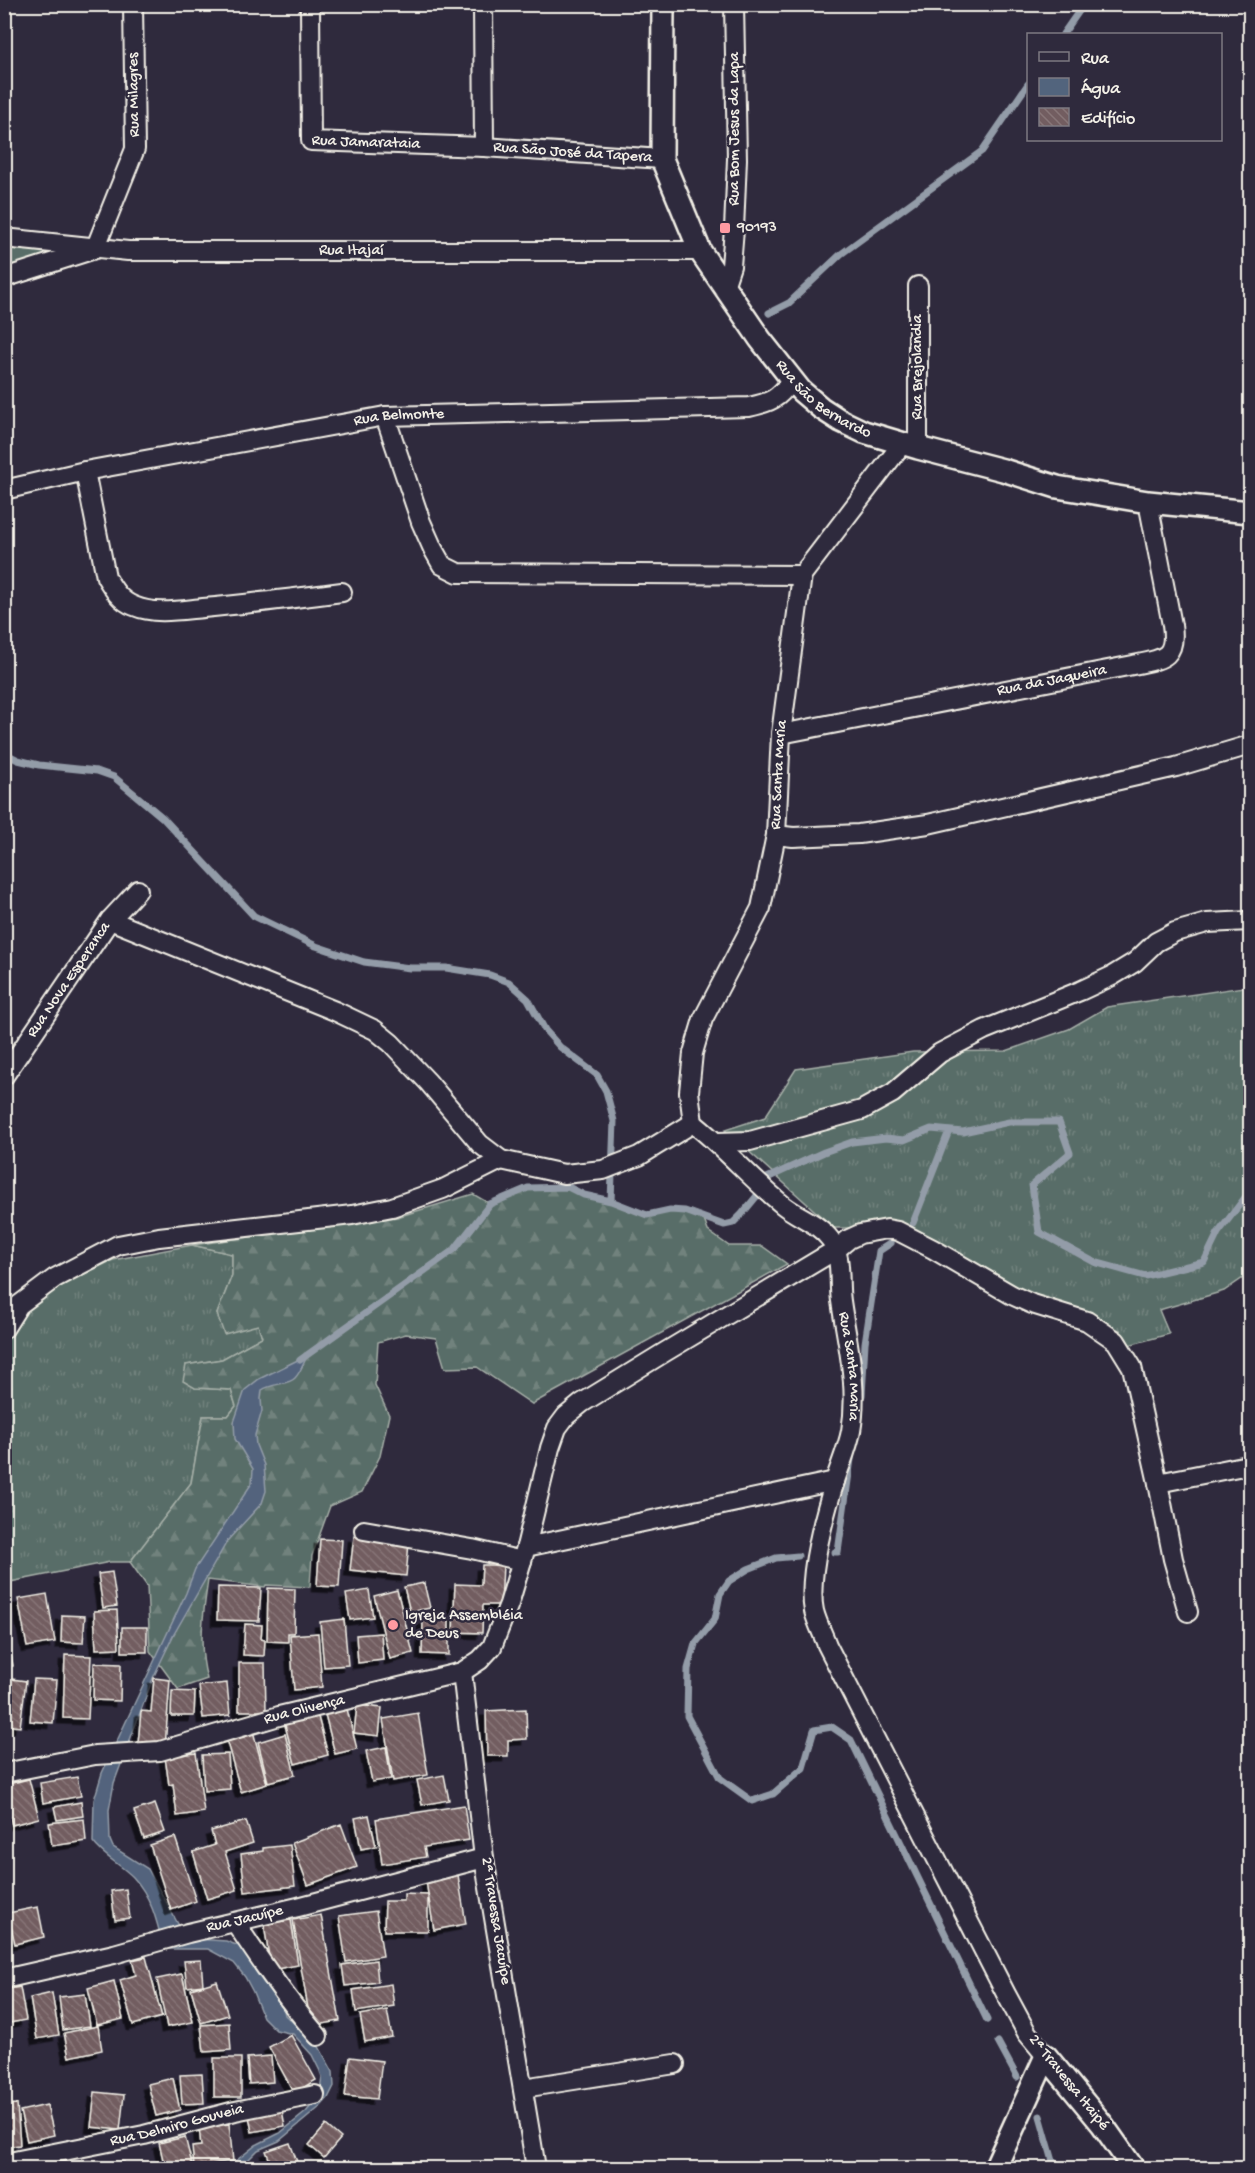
<svg xmlns="http://www.w3.org/2000/svg" width="1255" height="2173" viewBox="0 0 1255 2173" font-family="'Gochi Hand',sans-serif">
<defs>
<pattern id="grass-tufts" width="24" height="20" patternUnits="userSpaceOnUse" patternTransform="scale(1.5)"><rect width="24" height="20" fill="#586d67"/><path d="M3 7l-1-3M5 7V3M7 7l1-3M15 17l-1-3M17 17v-4M19 17l1-3" fill="none" stroke="#71827d"/></pattern>
<pattern id="forest-firs" width="22" height="20" patternUnits="userSpaceOnUse" patternTransform="scale(1.5)"><rect width="22" height="20" fill="#586d67"/><path d="M5 1l3.5 6h-7zM16 11l3.5 6h-7z" fill="#71827d"/></pattern>
<pattern id="building-back-hatch" width="6" height="6" patternUnits="userSpaceOnUse" patternTransform="scale(1.5)"><rect width="6" height="6" fill="#725d60"/><path d="M-1 5l2 2M0 0l6 6M5-1l2 2" fill="none" stroke="#877577"/></pattern>
<filter id="shadow"><feDropShadow dx="-5.5" dy="5.5" stdDeviation="0" flood-color="#0009"/></filter>
</defs>
<rect width="100%" height="100%" fill="#2f2a3d"/>
<filter id="ink" filterUnits="userSpaceOnUse"><feTurbulence type="fractalNoise" baseFrequency=".0167" numOctaves="2"/><feDisplacementMap in="SourceGraphic" scale="12" xChannelSelector="R" yChannelSelector="G"/><feConvolveMatrix kernelMatrix="1 2 1 2 8 2 1 2 1" color-interpolation-filters="sRGB"/></filter>
<g filter="url(#ink)">
<!-- grass -->
<path fill="url(#grass-tufts)" stroke="#a6afa8" stroke-width="1.5" d="M1250,986V1273L1224,1291L1159,1310L1169,1334L1129,1345L1120,1330L1017,1289L948,1247L901,1225L876,1221L852,1228H834L725,1130L765,1117L796,1069L913,1052L1006,1051L1069,1029L1107,1007Z
M192,1245L232,1254V1275L217,1314L259,1325L262,1337L222,1359L186,1365L195,1388L231,1390L236,1406L228,1416H203L191,1483L130,1562H110L5,1583L4,1347L20,1315L51,1290L113,1260Z"/>
<!-- forest -->
<path fill="url(#forest-firs)" stroke="#a6afa8" stroke-width="1.5" d="M568,1187L584,1195L611,1201L647,1215L670,1210L685,1211L703,1217L708,1231L729,1246H762L787,1264L532,1404L477,1367L445,1368L436,1338L406,1334L378,1342L375,1385L389,1415L380,1456L362,1492L330,1506L312,1556L310,1587L266,1585L265,1587L208,1580C203,1614 198,1646 207,1679L178,1689L150,1651L147,1586L130,1562L191,1483L203,1416H228L236,1406L231,1390L195,1388L183,1381L186,1365L222,1359L262,1337L258,1325L224,1334L217,1314L232,1275V1254L192,1245L397,1217L473,1194L490,1204L528,1188Z"/>
<!-- green -->
<path fill="#586d67" stroke="#a6afa8" stroke-width="1.5" d="M5,242L66,248L5,268Z"/>
<!-- water -->
<path fill="#52647d" stroke="#939ca8" stroke-width="1.5" d="M308,1355C304,1361 301,1372 295,1378C289,1385 272,1383 262,1390L261,1399L262,1411L255,1435L256,1445L264,1465L266,1491L262,1503L228,1540L174,1634L153,1678L114,1783L109,1810L110,1840L113,1847L148,1869L183,1933L195,1939L226,1941L239,1946L251,1956L283,2005L285,2015L318,2045L333,2072L334,2086L328,2098L321,2106L279,2141L258,2150L240,2168H227L256,2145L280,2133L306,2112L315,2101L320,2090L322,2078L320,2071L312,2055L293,2034L276,2030L263,2017L253,1992L245,1977L234,1963L208,1949H170L163,1946C157,1921 151,1896 133,1877C120,1864 104,1857 93,1842L94,1800L102,1773L186,1593L195,1569L252,1483L253,1469L235,1439L234,1422L245,1390L259,1379Z"/>
<g fill="none" stroke-linecap="round" stroke-linejoin="round">
<!-- stream -->
<path stroke="#939ca8" stroke-width="7" d="M1063,34L1084,4
M769,313L789,303L841,254L982,151L1028,84
M4,753L18,760L39,765L97,771L114,777L163,818L254,916L316,946L364,962L410,968H446L490,975L509,982L528,999L545,1030L560,1047L597,1075L606,1091L614,1121L611,1201
M913,1223L949,1131
M300,1360L455,1249L490,1204L528,1188L568,1187L584,1195L611,1201L647,1215L670,1210L685,1211L724,1225L733,1223L742,1214L756,1197L767,1178L824,1152L852,1142L886,1138L904,1140L931,1129L963,1132L1009,1122H1059L1070,1153L1032,1185L1039,1232L1094,1262L1145,1276L1204,1262L1218,1233L1250,1191
M862,1395L865,1343L879,1251L891,1243
M835,1552H838L851,1459
M798,1556L776,1558L748,1569L729,1581L720,1594L715,1619L695,1644L688,1669L687,1716L720,1778L752,1801L773,1794L803,1768L814,1730L832,1727L851,1740L987,2020
M998,2042L1017,2077
M1040,2116L1055,2168"/>
</g>
<!-- building -->
<path fill="url(#building-back-hatch)" stroke="#f4f1e8" stroke-width="1.5" filter="url(#shadow)" d="M354,1536L409,1543L406,1576L350,1570Z
M320,1539L342,1540L339,1587L317,1586Z
M482,1565H503L501,1605H483L482,1633L453,1632L455,1584L481,1585Z
M112,1572L117,1606L103,1608L98,1574Z
M424,1583L430,1608L410,1612L404,1587Z
M218,1587L261,1588L259,1621L217,1620Z
M268,1588L295,1589L294,1633H288V1642L267,1641Z
M369,1590L373,1617L350,1620L346,1594Z
M397,1590L413,1653L390,1659L374,1596Z
M47,1594L55,1642L27,1647L18,1599Z
M117,1610L119,1648L96,1649L94,1611Z
M62,1615L85,1616L83,1643L61,1642Z
M344,1619L348,1665L324,1667L320,1622Z
M423,1620H449V1655L422,1654Z
M245,1624L262,1625L261,1639L265,1640L264,1656L243,1655Z
M122,1627H147V1652H122Z
M318,1633L322,1687L294,1690L290,1635Z
M381,1633L383,1660L358,1663L356,1635Z
M8,1637L13,1666L4,1668V1638Z
M65,1655L91,1656L88,1719L63,1718Z
M94,1663L121,1664L120,1701L93,1700Z
M239,1663H265L266,1711H239Z
M4,1678L26,1681L20,1727L4,1725Z
M154,1678L170,1680L165,1747L138,1744L141,1711L151,1712Z
M34,1679L57,1680L53,1723L30,1721Z
M227,1683L230,1715L203,1718L199,1686Z
M172,1691L195,1692L194,1716H171Z
M357,1705L382,1708L379,1736L354,1733Z
M347,1709L357,1749L335,1754L325,1714Z
M526,1709L527,1739L508,1740V1756H487L486,1711Z
M317,1713L328,1755L295,1764L284,1721Z
M418,1713L428,1775L393,1781L383,1719Z
M253,1731L267,1784L241,1792L226,1739Z
M285,1734L295,1775L268,1782L258,1742Z
M386,1747L391,1779L372,1782L366,1751Z
M196,1753L204,1812L177,1816L173,1784L169,1785L165,1757Z
M228,1754L230,1789L204,1791L202,1755Z
M444,1775L449,1800L422,1805L417,1780Z
M77,1777L81,1796L43,1803L40,1783Z
M29,1779L39,1818L12,1825L4,1794V1785Z
M81,1802L83,1816L57,1820L54,1807Z
M155,1804L165,1832L144,1839L134,1811Z
M464,1805L469,1840L424,1847L426,1857L382,1864L376,1819Z
M369,1815L376,1846L361,1849L355,1818Z
M84,1819L86,1841L52,1846L49,1823Z
M246,1821L253,1843L225,1852L237,1890L207,1899L193,1852L215,1845L211,1831Z
M341,1824L357,1867L308,1885L292,1843Z
M175,1837L196,1901L171,1910L150,1845Z
M290,1845L295,1886L245,1892L241,1854L263,1851V1848Z
M458,1875L466,1924L434,1930L426,1881Z
M126,1889L130,1918L115,1920L111,1891Z
M404,1894L428,1895V1931H384L385,1901H404Z
M38,1907L44,1937L15,1944L8,1913Z
M376,1911L383,1956L346,1962L339,1916Z
M321,1915L340,2021L311,2026L293,1920Z
M291,1920L298,1965L271,1970L264,1924Z
M4,1926L10,1956L4,1957Z
M146,1957L162,2017L133,2025L120,1980L136,1975L132,1960Z
M201,1960L203,1985L187,1987L184,1961Z
M376,1960L378,1982L345,1986L342,1965Z
M182,1974L193,2022L167,2027L157,1979Z
M114,1981L123,2019L97,2025L88,1988Z
M217,1981L228,2015L201,2023L191,1989Z
M391,1984L394,2006L356,2012L353,1990Z
M20,1987L26,2020L4,2024V1990Z
M52,1993L59,2035L37,2039L30,1998Z
M85,1994L90,2026L63,2030L59,1997Z
M387,2010L392,2037L365,2042L360,2015Z
M229,2023L231,2050L204,2052L201,2025Z
M98,2026L102,2050L69,2057L64,2033Z
M291,2035L316,2080L294,2093L269,2047Z
M271,2056L273,2082L249,2084L247,2058Z
M350,2057L382,2061L377,2099L345,2096Z
M214,2058H241V2097H214Z
M202,2074L204,2103L182,2104L180,2075Z
M173,2078L180,2110L156,2116L148,2084Z
M95,2092L124,2095L120,2130L91,2127Z
M17,2104L20,2145L4,2147V2105Z
M47,2105L54,2135L27,2141L20,2111Z
M282,2110L285,2126L252,2132L249,2116Z
M229,2124L233,2161L194,2166L192,2147L201,2146L199,2127Z
M326,2125L341,2138L324,2158L309,2145Z
M185,2137L193,2168H165L159,2143Z
M290,2143L299,2167L273,2168L266,2151Z
M79,2162H124V2168H79Z"/>
<g fill="none" stroke-linecap="round" stroke-linejoin="round">
<defs>
<g id="minor">
<path id="s1" d="M310,4L311,141L484,147"/>
<path id="s2" d="M483,4L484,147L662,159"/>
<path id="s3" d="M4,238L128,251H700"/>
<path d="M4,278L95,249L135,149L133,4"/>
<path d="M724,287L731,266L734,229L737,159L734,4"/>
<path d="M385,416L421,522L433,549L442,565L458,573L802,575"/>
<path d="M918,448V286"/>
<path d="M85,471L106,577C113,589 120,601 134,606C155,615 181,610 203,608C250,604 296,598 342,592"/>
<path id="s4" d="M4,490L85,471L385,416L749,407C771,402 778,399 791,381"/>
<path id="s5" d="M781,734L1133,665C1162,659 1177,659 1172,625L1148,502"/>
<path d="M776,835L793,837L859,834L928,824L1176,767L1250,745"/>
<path d="M110,920L335,1011L375,1030L391,1043L428,1082L480,1144L501,1160L564,1174L603,1170L639,1156L693,1123"/>
<path id="s6" d="M4,1076L110,920L138,890"/>
<path id="s7" d="M693,1123C725,1148 751,1179 783,1205C798,1217 818,1223 830,1239C843,1255 838,1281 841,1301C847,1344 859,1386 851,1431C848,1447 841,1463 836,1478C825,1512 807,1577 814,1611C817,1623 823,1634 827,1645L1006,1994L1027,2033L1046,2056"/>
<path id="s8" d="M693,1123L689,1092L693,1053L703,1019L761,908L776,835L781,734L802,575L902,444"/>
<path d="M718,1142L750,1141L862,1110L893,1093L940,1053L984,1030L1080,991L1112,976L1135,962L1156,942L1175,932L1207,923L1250,921"/>
<path d="M4,1329L19,1305L55,1278L118,1245L159,1237L352,1215L392,1207L443,1189L501,1160"/>
<path d="M1158,1483L1243,1466L1250,1470"/>
<path d="M364,1530L472,1549L522,1561"/>
<path d="M526,1547L835,1481"/>
<path d="M462,1672L484,1858L536,2168"/>
<path id="s9" d="M4,1773L95,1755L160,1751L279,1716L462,1672L480,1660L492,1647L499,1629L509,1604L526,1547L550,1448L557,1428L566,1416L582,1403L665,1352L837,1249L849,1239L860,1234L887,1229L898,1231L933,1249L1012,1295L1032,1304L1087,1321L1116,1341L1132,1367L1158,1483L1173,1559L1188,1612"/>
<path d="M235,1922C261,1962 287,2000 318,2036"/>
<path id="s10" d="M4,1979L114,1954L188,1933L298,1907L484,1858"/>
<path d="M523,2088L675,2064"/>
<path id="s11" d="M4,2163L144,2135L235,2111L315,2095"/>
</g>
<g id="tertiary">
<path id="s12" d="M663,4L662,159L700,251L760,339L801,391L821,408L841,421L864,432L918,448L1003,470L1057,487L1148,502L1250,512"/>
<path d="M995,2168L1046,2056L1102,2124L1133,2168"/>
</g>
</defs>
<!-- minor casing -->
<use href="#minor" stroke="#f4f1e8" stroke-width="22"/>
<!-- tertiary casing -->
<use href="#tertiary" stroke="#f4f1e8" stroke-width="26"/>
<!-- minor -->
<use href="#minor" stroke="#2f2a3d" stroke-width="18"/>
<!-- tertiary -->
<use href="#tertiary" stroke="#2f2a3d" stroke-width="21"/>
</g>
</g>
<!-- markers -->
<g fill="#ff9aa2" stroke="#2f2a3d" stroke-width="2">
<rect x="719" y="222" width="12" height="12" rx="3"/>
<circle cx="393" cy="1625" r="6"/>
</g>
<g text-anchor="middle" dominant-baseline="central" stroke-width="5" stroke-linejoin="round" paint-order="stroke">
<!-- street labels -->
<g font-size="16" fill="#f4f1e8" stroke="#2f2a3d">
<text transform="translate(135 95) rotate(-91)">Rua Milagres</text>
<text transform="translate(735 129) rotate(-90)">Rua Bom Jesus da Lapa</text>
<text stroke="none"><textPath href="#s1" startOffset="192">Rua Jamarataia</textPath></text>
<text stroke="none"><textPath href="#s2" startOffset="232">Rua São José da Tapera</textPath></text>
<text stroke="none"><textPath href="#s3" startOffset="348">Rua Itajaí</textPath></text>
<text transform="translate(918 367) rotate(-90)">Rua Brejolandia</text>
<text stroke="none"><textPath href="#s12" startOffset="450">Rua São Bernardo</textPath></text>
<text stroke="none"><textPath href="#s4" startOffset="402">Rua Belmonte</textPath></text>
<text stroke="none"><textPath href="#s5" startOffset="276">Rua da Jaqueira</textPath></text>
<text stroke="none"><textPath href="#s8" startOffset="366">Rua Santa Maria</textPath></text>
<text stroke="none"><textPath href="#s6" startOffset="116">Rua Nova Esperanca</textPath></text>
<text stroke="none"><textPath href="#s7" startOffset="310">Rua Santa Maria</textPath></text>
<text stroke="none"><textPath href="#s9" startOffset="308">Rua Olivença</textPath></text>
<text stroke="none"><textPath href="#s10" startOffset="248">Rua Jacuípe</textPath></text>
<text transform="translate(495 1921) rotate(81)">2ª Travessa Jacuípe</text>
<text transform="translate(1068 2083) rotate(51)">2ª Travessa Itaipé</text>
<text stroke="none"><textPath href="#s11" startOffset="177">Rua Delmiro Gouveia</textPath></text>
</g>
<!-- poi labels -->
<g font-size="16" fill="#f4f1e8" stroke="#2f2a3d" text-anchor="start">
<text x="737" y="228">90193</text>
<text x="405" y="1616">Igreja Assembléia<tspan x="405" dy="18">de Deus</tspan></text>
</g>
</g>
<!-- margin -->
<rect width="1255" height="2173" fill="none" stroke="#2f2a3d" stroke-width="24"/>
<rect x="12" y="12" width="1231" height="2149" fill="none" stroke="#f4f1e8" stroke-width="2" filter="url(#ink)"/>
<!-- legend -->
<rect x="1027" y="33" width="195" height="108" fill="#2f2a3d" stroke="#7e7a81" stroke-width="1.5"/>
<rect x="1039" y="52" width="30" height="9" fill="#2f2a3d" stroke="#7e7a81" stroke-width="1.5"/>
<text x="1081" y="63" font-size="18" fill="#f4f1e8">Rua</text>
<rect x="1039" y="78" width="30" height="18" fill="#52647d" stroke="#7e7a81" stroke-width="1.5"/>
<text x="1081" y="93" font-size="18" fill="#f4f1e8">Água</text>
<rect x="1039" y="108" width="30" height="18" fill="url(#building-back-hatch)" stroke="#7e7a81" stroke-width="1.5"/>
<text x="1081" y="123" font-size="18" fill="#f4f1e8">Edifício</text>
</svg>
